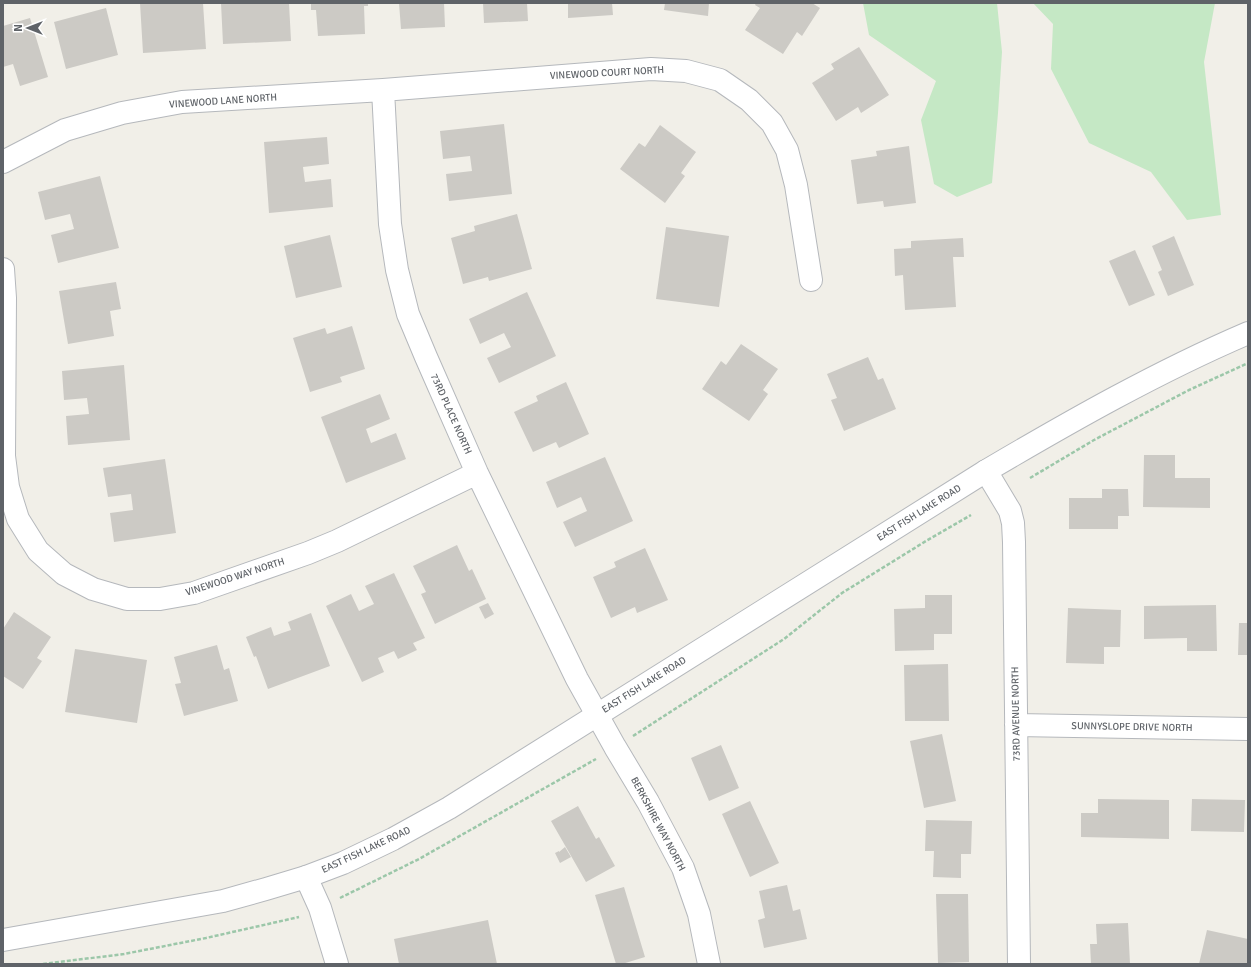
<svg xmlns="http://www.w3.org/2000/svg" width="1251" height="967" viewBox="0 0 1251 967" font-family="Signika,sans-serif">
<rect width="100%" height="100%" fill="#f1efe8"/>
<!-- green -->
<path fill="#c5e8c5" d="M863,3H997L1002,52L998,113L992,183L957,197L934,184L921,120L936,81L869,35Z
M1033,3H1215L1204,62L1221,215L1187,220L1151,172L1089,143L1051,69L1053,24Z"/>
<!-- building -->
<path fill="#cccac5" d="M140,3H203L206,49L143,53Z
M221,3H289L291,41L223,44Z
M311,3H368V6H364L365,34L318,36L316,10H311Z
M399,3H444L445,27L401,29Z
M483,3H527L528,21L484,23Z
M568,3H612L613,15L568,18Z
M665,3H709L708,16L664,10Z
M756,3H812L820,8L802,36L797,32L783,54L745,30L760,8L755,5Z
M106,8L118,55L66,69L54,22Z
M30,18L48,77L20,86L13,64L3,67V26Z
M859,47L889,95L861,113L858,107L836,121L812,83L834,69L831,64Z
M504,124L512,194L449,201L446,174L472,171L470,156L443,159L440,131Z
M660,125L696,152L681,173L685,176L665,203L620,169L639,143L645,147Z
M327,137L329,164L303,167L304,175L305,182L331,179L333,207L269,213L264,142Z
M909,146L916,203L884,207L883,201L857,204L851,160L877,156L876,151Z
M100,176L119,248L58,263L51,235L74,229L70,214L45,220L38,192Z
M517,214L532,269L489,281L488,277L463,284L451,238L475,231L474,226Z
M666,227L729,236L719,307L656,299Z
M330,235L342,287L296,298L284,246Z
M1174,236L1194,285L1168,296L1158,272L1162,270L1152,246Z
M963,238L964,257H953L956,307L905,310L903,275L895,276L894,249L911,248V241Z
M1135,250L1155,295L1129,306L1109,261Z
M116,282L121,309L110,311L114,336L68,344L59,291Z
M527,292L556,356L499,383L487,358L511,347L504,333L480,344L469,319Z
M352,326L365,369L340,377L342,382L310,392L293,338L325,328L327,334Z
M741,344L778,369L763,390L768,394L749,421L702,389L721,361L726,365Z
M868,357L878,380L883,378L896,409L844,431L831,400L837,398L827,374Z
M124,365L130,440L68,445L66,416L89,414L87,398L64,400L62,371Z
M566,382L589,434L559,448L556,442L533,452L514,412L538,401L536,396Z
M380,394L390,419L366,429L371,443L396,433L406,459L346,483L321,417Z
M1144,455H1175V478H1210V508L1143,507Z
M605,457L633,521L575,547L563,522L587,511L581,497L557,508L546,482Z
M165,459L176,533L114,542L110,513L133,510L131,494L108,497L103,468Z
M1102,489H1128L1129,516H1118V529H1069V498H1102Z
M457,545L469,571L472,569L486,599L435,624L421,594L426,592L413,566Z
M645,548L668,600L637,613L635,607L611,618L593,577L616,567L614,562Z
M394,573L425,638L413,643L417,650L398,659L394,651L378,658L384,672L362,682L326,606L351,594L359,611L374,604L365,586Z
M925,595H952V634H934V650L895,651L894,609L925,608Z
M488,603L494,614L485,619L479,607Z
M1216,605L1217,651H1187V638L1144,639V606Z
M1068,608L1121,610L1120,647H1104V664L1066,663Z
M14,612L51,637L37,658L42,661L23,689L3,676V629Z
M311,613L330,666L268,689L256,656L254,657L246,637L271,627L274,636L282,633L291,630L288,622Z
M1239,623H1248V655H1238Z
M217,645L224,670L229,668L238,701L184,716L175,684L181,683L174,657Z
M75,649L147,660L137,723L65,712Z
M948,664L949,721H905L904,665Z
M942,734L956,801L924,808L910,741Z
M721,745L739,788L709,801L691,758Z
M1098,799L1169,800V839L1081,837V813H1098Z
M1192,799L1245,800L1244,832L1191,831Z
M750,801L779,863L750,877L722,814Z
M578,806L596,839L599,837L615,866L586,882L551,821Z
M926,820L972,821L971,854H961V878L933,877L934,851H925Z
M565,847L571,857L560,863L555,853L559,851V852Z
M787,885L793,911L800,909L807,939L764,948L758,920L765,918L759,891Z
M624,887L645,957L622,964H616L595,895Z
M936,894H968L969,962L938,963Z
M488,920L497,964H399L394,939Z
M1128,923L1130,964H1091L1090,944H1097L1096,924Z
M1207,930L1248,939V964H1199Z"/>
<g fill="none" stroke-linecap="round" stroke-linejoin="round">
<defs>
<path id="minor" d="M383,90L390,224L397,270L408,314L426,357L477,473L577,679L615,747L648,802L683,868L699,914L709,964
M3,162L65,130L122,113L182,102L383,90L651,69L686,71L720,80L749,100L772,123L787,150L796,185L811,280
M3,269L5,298L4,456L8,487L18,519L38,551L64,574L93,589L127,599H160L194,593L308,553L337,541L477,473
M986,471L1010,511L1013,523L1014,542L1019,964
M1016,725L1248,729
M306,877L320,908L337,964"/>
<path id="tertiary" d="M3,940L223,901L266,889L306,877L343,863L393,839L449,808L986,471C1071,421 1157,372 1248,333"/>
</defs>
<!-- minor casing -->
<use href="#minor" stroke="#b5b8bc" stroke-width="24"/>
<!-- tertiary casing -->
<use href="#tertiary" stroke="#b5b8bc" stroke-width="24"/>
<!-- path -->
<path stroke="#9cc7a9" stroke-width="2.5" stroke-dasharray="4 2" stroke-linecap="butt" d="M1030,478L1094,440L1189,390L1248,363
M633,736L784,639L842,593L926,541L971,515
M340,898L419,859L596,759
M43,964L124,954L206,938L299,917"/>
<!-- minor -->
<use href="#minor" stroke="#fff" stroke-width="22"/>
<!-- tertiary -->
<use href="#tertiary" stroke="#fff" stroke-width="22"/>
</g>
<g text-anchor="middle" dominant-baseline="central" stroke-width="3.5" stroke-linejoin="round" paint-order="stroke">
<!-- street labels -->
<g font-size="10" fill="#5f6368" stroke="#fff">
<text transform="translate(607 73) rotate(-3)">VINEWOOD COURT NORTH</text>
<text transform="translate(223 101) rotate(-4)">VINEWOOD LANE NORTH</text>
<text transform="translate(451 414) rotate(66)">73RD PLACE NORTH</text>
<text transform="translate(919 513) rotate(-32)">EAST FISH LAKE ROAD</text>
<text transform="translate(235 577) rotate(-18)">VINEWOOD WAY NORTH</text>
<text transform="translate(644 685) rotate(-32)">EAST FISH LAKE ROAD</text>
<text transform="translate(1016 714) rotate(-91)">73RD AVENUE NORTH</text>
<text transform="translate(1132 727) rotate(1)">SUNNYSLOPE DRIVE NORTH</text>
<text transform="translate(658 824) rotate(62)">BERKSHIRE WAY NORTH</text>
<text transform="translate(366 850) rotate(-25)">EAST FISH LAKE ROAD</text>
</g>
</g>
<!-- border -->
<rect width="1251" height="967" fill="none" stroke="#5f6368" stroke-width="8"/>
<!-- north arrow -->
<g transform="translate(28 28) rotate(270)" stroke="#ffffff" stroke-width="3" paint-order="stroke">
<path d="M0-3L7 15L0 10L-7 15Z" fill="#5f6368"/>
<text y="-6" font-size="11" font-weight="bold" text-anchor="middle" fill="#5f6368">N</text>
</g>
</svg>
